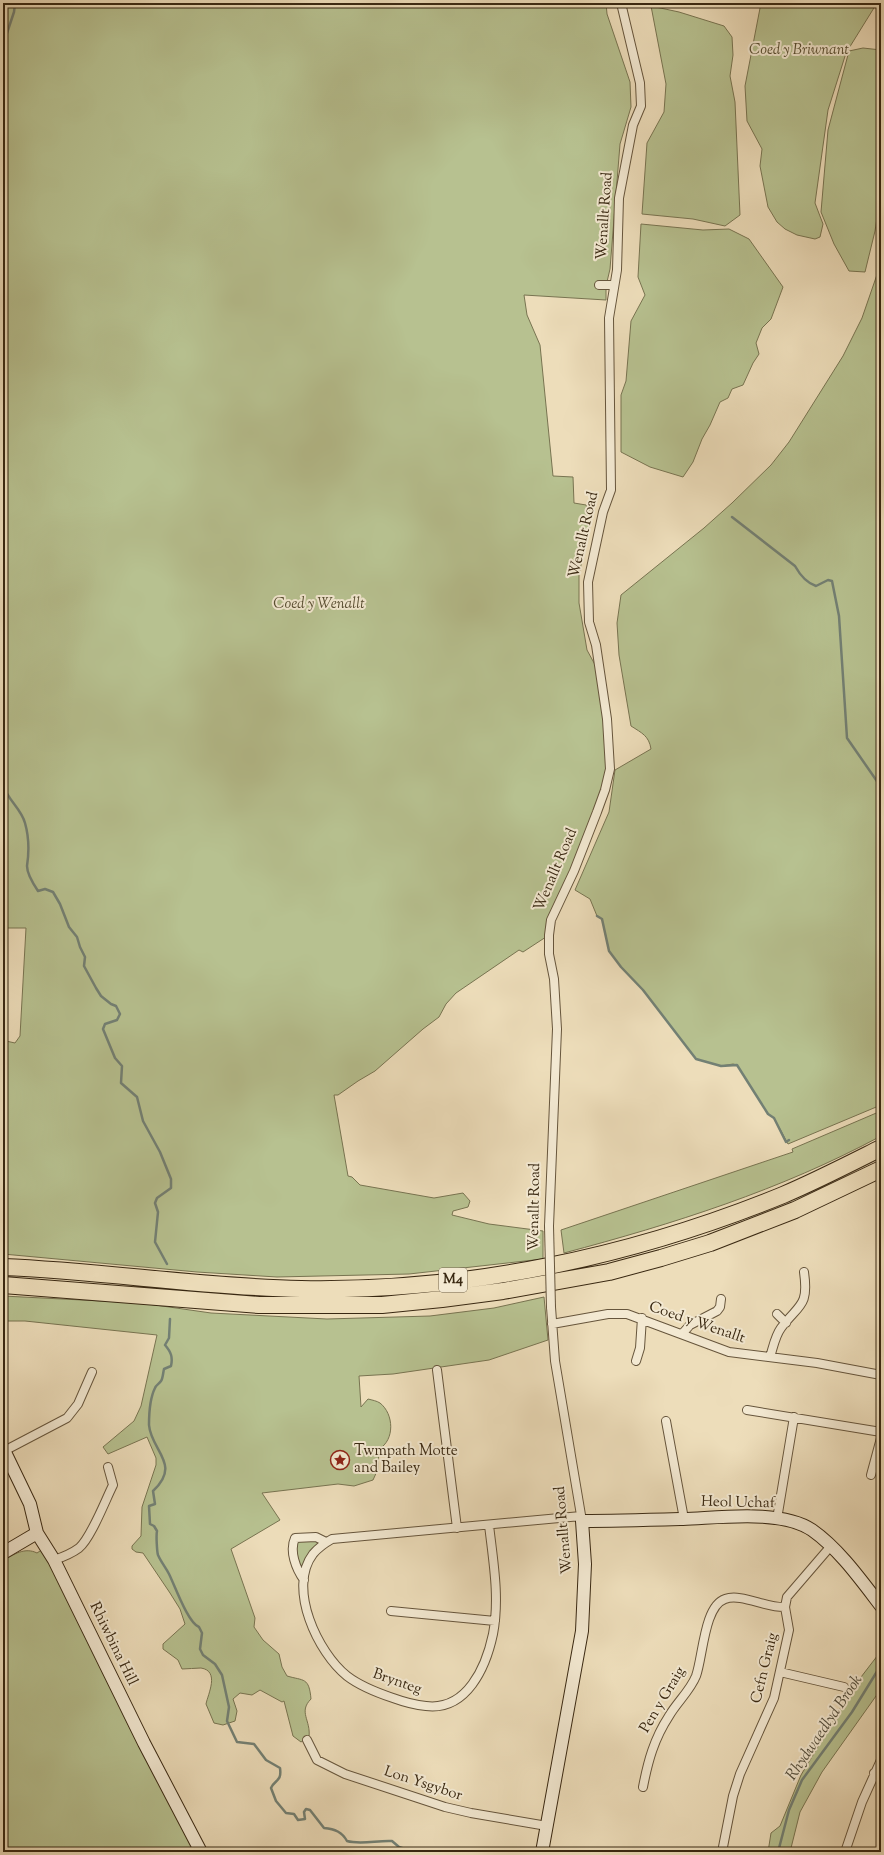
<svg xmlns="http://www.w3.org/2000/svg" width="884" height="1855" viewBox="0 0 884 1855" font-family="'Sorts Mill Goudy',serif">
<rect width="100%" height="100%" fill="#edddba"/>
<filter id="stains"><feTurbulence type="fractalNoise" baseFrequency=".005" numOctaves="4"/><feColorMatrix values="0 0 0 0 .2 0 0 0 0 .09 0 0 0 0 .02 0 0 0 .5 -.17"/></filter>
<radialGradient id="worn" r=".72"><stop offset=".6" stop-color="#630" stop-opacity="0"/><stop offset="1" stop-color="#630" stop-opacity=".3"/></radialGradient>
<!-- green -->
<path fill="#b7c190" stroke="#787451" d="M3,3H606L607,14L630,82L631,107L620,144L610,269L606,286V300L524,295L527,315L540,345L553,476L573,477L574,503L586,505L592,516L579,574V603L587,650L600,674L610,769L549,935L523,952L519,950L456,993L446,1004L439,1017L423,1029L375,1071L358,1081L338,1095H334L348,1176L352,1177L360,1185L434,1198L463,1193L470,1201L468,1207L453,1211L452,1215L489,1224L543,1231V1259L409,1274L277,1277L197,1272L3,1254V1054L6,1041L15,1043L20,1036L26,928H3Z
M761,3H877L846,53L828,110L815,203L823,224L820,237L815,239L797,235L785,229L777,222L768,207L760,166L762,149L747,121L745,86Z
M651,6L679,12L724,26L732,37L733,55L730,76L735,102L740,215L725,226L693,219L642,214L647,143L664,112L666,84Z
M863,48L881,50V192L875,231L865,272L849,271L834,244L821,212L828,130L849,51Z
M641,224L703,230L729,229L749,239L783,287L771,319L762,328L756,343L759,354L753,363L743,385L732,389L728,398L720,402L710,425L702,439L693,462L683,477L650,467L621,452V395L626,381L631,321L645,295L638,277Z
M881,263V1105L788,1144L774,1118L768,1114L737,1065L733,1064L721,1066L696,1059L643,990L621,967L609,951L602,919L597,916L590,899L575,890L609,812L615,770L651,749C649,736 642,733 631,726L619,655L617,623L621,595L704,528L732,503L771,465L789,442L843,356L862,318Z
M881,1111V1136C781,1190 673,1224 564,1253L561,1230L793,1152L792,1149Z
M3,1296L141,1303L211,1313L327,1319L430,1316L494,1308L544,1297L548,1340L489,1360L393,1374L359,1376L361,1407L368,1399C372,1400 377,1401 380,1403C394,1414 395,1440 379,1449L378,1469L373,1480L354,1486L338,1484L262,1493L280,1520L231,1549L255,1618L254,1627L263,1640L279,1654L282,1667L287,1676C304,1681 309,1677 311,1699C298,1712 311,1720 309,1737L301,1742L293,1736L284,1701L282,1702L260,1690L252,1695L240,1693L233,1699L237,1711L235,1721L223,1725L214,1723L206,1704C208,1694 220,1671 201,1668C195,1668 188,1669 182,1669L178,1660L163,1649V1644L185,1624L180,1609L170,1593L143,1553L136,1552L132,1549V1546L141,1536L142,1507L156,1465V1458L147,1437L108,1454L103,1447L134,1421L141,1406L157,1335L25,1321H3Z
M296,1538L326,1542L305,1571L297,1570Z
M46,1547L201,1852H3V1561C14,1554 25,1547 37,1553Z
M881,1651V1689L822,1772L800,1812L790,1852H768L771,1833L780,1826L801,1775L834,1720L848,1694Z"/>
<g fill="none" stroke-linecap="round" stroke-linejoin="round">
<!-- stream -->
<path stroke="#738074" stroke-width="2.5" d="M3,45L14,12L15,3
M3,65L5,79L3,82
M732,517L795,566C800,575 807,583 816,586L828,580L832,581L839,616L847,738L881,787
M3,784C7,800 21,808 25,823C29,837 29,853 27,866C27,874 34,885 38,891L45,889L53,892L60,904L69,927L77,937L80,947L85,957L84,966L96,988L101,996L111,1004L116,1006L120,1014L117,1020L105,1024L103,1029L115,1058L122,1066L121,1083L137,1097L143,1121L160,1152L171,1179V1188L157,1198L155,1203L158,1212L155,1242L167,1264
M597,916L602,919L609,951L621,967L643,990L696,1059L721,1066L737,1065L768,1114L774,1118L786,1142L789,1140
M880,1189L881,1192
M170,1319L169,1338L165,1345C171,1352 173,1357 171,1366L164,1369C163,1373 163,1378 161,1381C159,1384 156,1385 155,1388C150,1398 149,1414 149,1425C151,1451 182,1464 153,1491L155,1504L149,1506L150,1524L154,1526L157,1531C156,1535 157,1552 158,1555C161,1562 166,1568 169,1574C175,1586 188,1623 199,1627L202,1633L200,1649L203,1655L215,1664L222,1675L229,1707L227,1721L237,1742L254,1744L266,1760L280,1768C282,1782 275,1779 271,1788L276,1801L286,1813L294,1814L298,1820L305,1819L304,1812L306,1809L310,1810L324,1828C335,1829 342,1832 347,1841C361,1845 378,1840 392,1841L399,1847L414,1852
M778,1852L789,1810L802,1780L852,1712L881,1665"/>
<defs>
<path id="street" d="M599,285H614
M549,1226L557,1029L554,979L549,954V935L551,920L574,871L597,812L605,790L610,769L607,719L596,645L589,622L588,582L603,512L611,490L609,318L617,270L619,198L633,125L641,106L640,83L621,3
M551,1307L555,1361L582,1521
M777,1314L786,1323
M552,1324L608,1314H627L729,1352L817,1363L881,1375
M682,1334L690,1325L717,1311L720,1307L721,1299
M770,1357C773,1348 775,1336 781,1328C799,1304 809,1307 804,1272
M636,1361L640,1348L642,1318
M437,1370L457,1528
M747,1410L881,1432
M666,1421L684,1519
M4,1451L67,1418L78,1404L92,1372
M871,1475L881,1438
M777,1519L794,1417
M489,1525C493,1560 500,1598 493,1634C486,1667 467,1711 426,1706C415,1705 404,1702 393,1698C378,1693 360,1686 347,1676C318,1653 287,1588 313,1554C318,1548 325,1543 332,1539L581,1516
M54,1560C63,1557 71,1554 79,1548C91,1538 105,1501 113,1485L108,1467
M304,1580C296,1569 289,1551 295,1538L316,1537L326,1542
M391,1611L495,1621
M780,1672L844,1687
M307,1740L317,1760L345,1774L445,1807L471,1813L547,1826
M874,1773L881,1778
M643,1787C648,1761 654,1739 669,1716C677,1702 690,1691 696,1676C703,1657 704,1606 725,1599C741,1593 766,1608 785,1607
M722,1852L733,1796L740,1774L774,1698L789,1630L785,1607L787,1597L830,1547
M845,1852L862,1802L881,1760"/>
<path id="secondary" d="M3,1448L30,1504L37,1533L54,1560L144,1743L201,1852
M3,1553L37,1533
M542,1852L582,1631L585,1564L582,1521C616,1521 649,1520 683,1519C718,1518 781,1509 812,1530C839,1549 861,1580 881,1606"/>
<path id="highway" d="M3,1267C103,1271 202,1287 301,1289C466,1292 631,1257 783,1195C816,1181 849,1164 881,1148
M3,1285L259,1305H382L442,1299L503,1291L609,1272L661,1258L710,1243L795,1210L881,1169"/>
</defs>
<!-- street casing -->
<use href="#street" stroke="#66553c" stroke-width="10"/>
<!-- secondary casing -->
<use href="#secondary" stroke="#392812" stroke-width="14"/>
<!-- highway casing -->
<use href="#highway" stroke="#392812" stroke-width="18"/>
<!-- street -->
<use href="#street" stroke="#f3e9d2" stroke-width="8"/>
<!-- secondary -->
<use href="#secondary" stroke="#f3e9d2" stroke-width="12"/>
<!-- highway -->
<use href="#highway" stroke="#edddba" stroke-width="16"/>
<defs>
<path id="street-bridge" d="M549,1226L551,1307"/>
</defs>
<!-- street-bridge casing -->
<use href="#street-bridge" stroke="#66553c" stroke-width="10" stroke-linecap="butt"/>
<!-- street-bridge -->
<use href="#street-bridge" stroke="#f3e9d2" stroke-width="8"/>
</g>
<!-- icons -->
<defs>
<symbol id="sight-ring" viewBox="-11 -11 22 22"><circle r="9.5" fill="#f3e9d2" stroke="#8f2418" stroke-width="1.5"/><path d="M0-6L1.8-2.2L6-1.7L2.9 1.2L3.7 5.4L0 3.3L-3.7 5.4L-2.9 1.2L-6-1.7L-1.8-2.2Z" fill="#8f2418"/></symbol>
</defs>
<g fill-rule="evenodd">
<use href="#sight-ring" x="329" y="1449" width="22" height="22"/>
</g>
<g text-anchor="middle" dominant-baseline="central" stroke-width="4" stroke-linejoin="round" paint-order="stroke">
<!-- shield labels -->
<rect fill="#f3e9d2" stroke="#71624c" stroke-width="1" x="439" y="1268" width="28" height="24" rx="3"/>
<g font-size="14" font-weight="bold" fill="#392812">
<text x="453" y="1280">M4</text>
</g>
<!-- park labels -->
<g font-size="15" font-style="italic" fill="#584e32" stroke="#f3e9d2">
<text x="799" y="50">Coed y Briwnant</text>
<text x="319" y="604">Coed y Wenallt</text>
</g>
<!-- street labels -->
<g font-size="15" fill="#392812" stroke="#f3e9d2">
<text transform="translate(605 216) rotate(-86)">Wenallt Road</text>
<text transform="translate(584 535) rotate(-77)">Wenallt Road</text>
<text transform="translate(556 870) rotate(-67)">Wenallt Road</text>
<text transform="translate(535 1207) rotate(-89)">Wenallt Road</text>
<text transform="translate(697 1323) rotate(19)">Coed y Wenallt</text>
<text transform="translate(738 1503) rotate(1)">Heol Uchaf</text>
<text transform="translate(564 1530) rotate(-95)">Wenallt Road</text>
<text transform="translate(113 1644) rotate(64)">Rhiwbina Hill</text>
<text transform="translate(765 1668) rotate(-76)">Cefn Graig</text>
<text transform="translate(397 1682) rotate(19)">Brynteg</text>
<text transform="translate(663 1700) rotate(-59)">Pen y Graig</text>
<text transform="translate(423 1784) rotate(18)">Lon Ysgybor</text>
</g>
<!-- poi labels -->
<g font-size="15" fill="#392812" stroke="#f3e9d2" text-anchor="start">
<text x="354" y="1451">Twmpath Motte<tspan x="354" dy="17">and Bailey</tspan></text>
</g>
<!-- water labels -->
<g font-size="16" font-style="italic" fill="#514c3b" stroke="#f3e9d2">
<text transform="translate(825 1728) rotate(-56)">Rhydwaedlyd Brook</text>
</g>
</g>
<!-- margin -->
<rect width="884" height="1855" fill="none" stroke="#edddba" stroke-width="16"/>
<rect x="4" y="4" width="876" height="1847" fill="none" stroke="#392812" stroke-width="2"/>
<rect x="8" y="8" width="868" height="1839" fill="none" stroke="#392812"/>
<rect width="100%" height="100%" filter="url(#stains)"/>
<rect width="100%" height="100%" fill="url(#worn)"/>
</svg>
